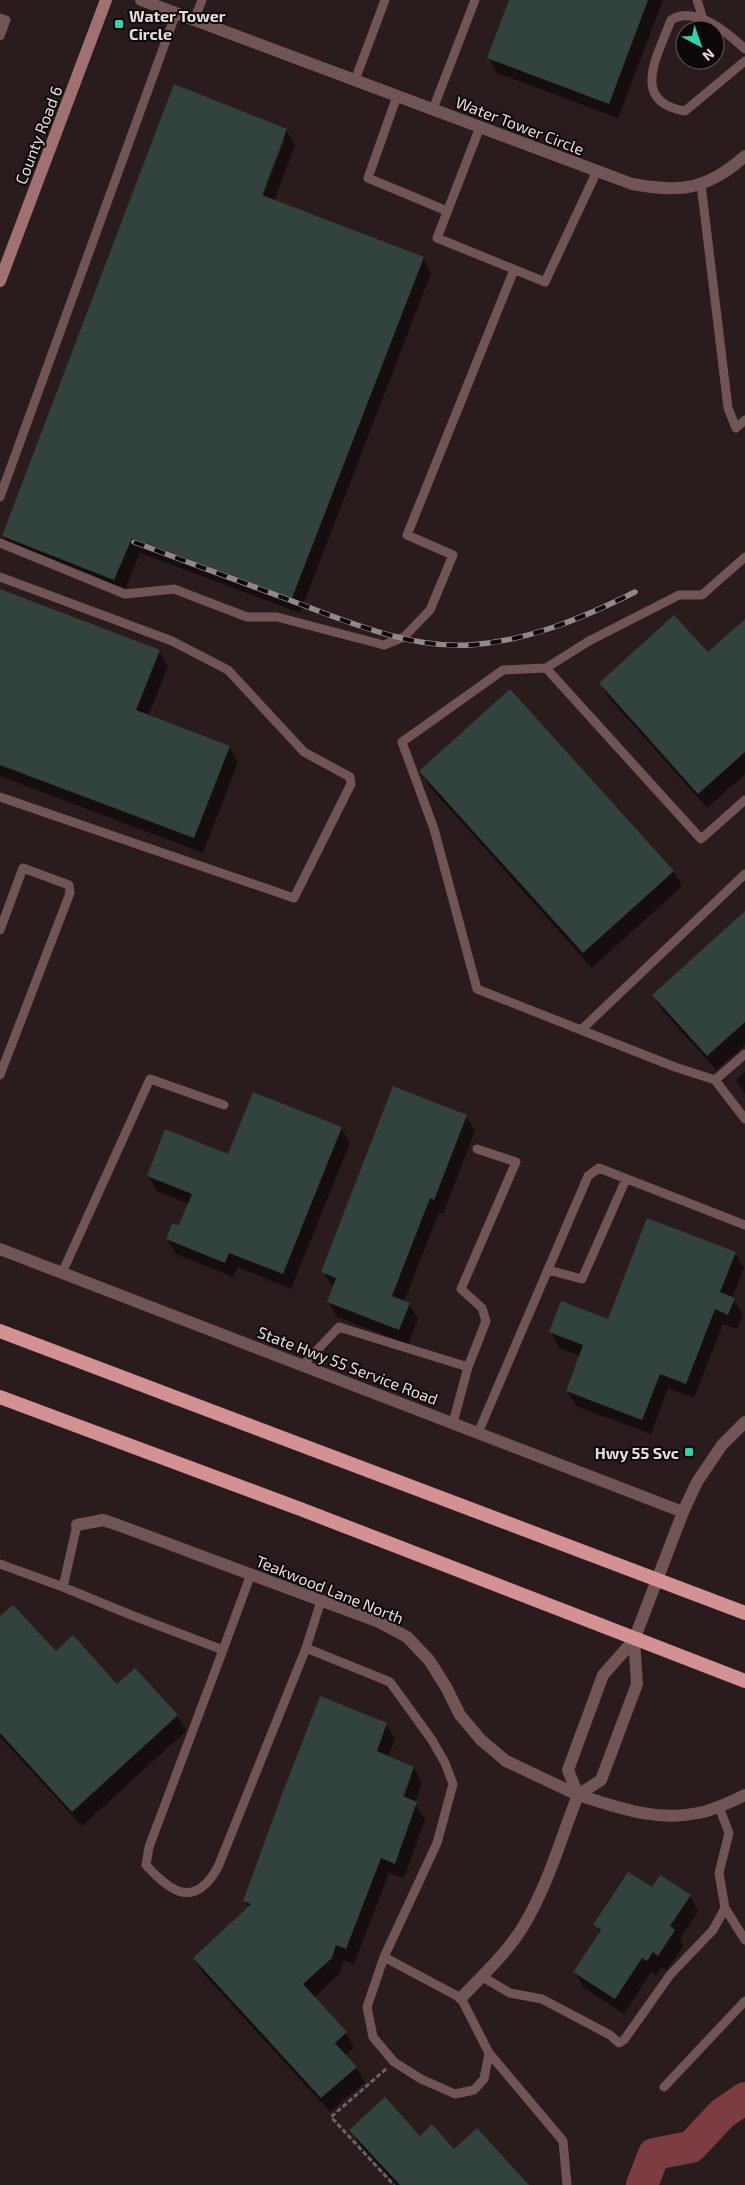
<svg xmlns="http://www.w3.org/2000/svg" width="745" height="2185" viewBox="0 0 745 2185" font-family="'Exo 2',sans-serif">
<rect width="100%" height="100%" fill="#2a1b1c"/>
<!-- shadow -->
<path fill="#0007" fill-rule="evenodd" d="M511,0H663L618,118L497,73L489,58Z
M286,130L295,145L274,201L423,258L431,273L300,613L140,553L123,594L12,551L3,536ZM282,139H285L261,201H259Z
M0,591L159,651L168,666L148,716L229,747L238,762L203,853L0,776Z
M745,621V774L707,808L609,698L600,683L708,654Z
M421,771L673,871L682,886L592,968L430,787Z
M745,912V1045L716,1070L662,1010L653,995Z
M745,1072V1094L736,1080Z
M466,1116L475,1131L443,1214L439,1212L404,1302L409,1304L418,1319L408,1344L337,1317L328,1302L334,1288L323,1272Z
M341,1128L350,1143L291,1289L238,1267L233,1277L176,1254L167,1239L180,1226L189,1204L157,1191L148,1176Z
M735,1253L744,1268L732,1298L743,1314L737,1329L723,1324L694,1398L668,1388L651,1434L576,1406L567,1390L580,1356L559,1348L551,1332L608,1321Z
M0,1618L55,1653L177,1716L186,1731L82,1826L0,1737Z
M386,1724L395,1739L388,1757L414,1768L422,1783L415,1803L425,1819L404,1878L389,1873L354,1964L344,1960L340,1973L314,1998L346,2033L354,2048L345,2056L356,2067L365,2082L330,2112L203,1973L194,1958L249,1908L245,1900ZM410,1776H412L402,1803L400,1802Z
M690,1896L698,1911L680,1939L683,1946L667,1970L662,1967L656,1975L651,1972L624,2014L583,1987L575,1972L600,1933L595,1925Z
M351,2130L420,2137L454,2150L528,2185H396L360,2145Z"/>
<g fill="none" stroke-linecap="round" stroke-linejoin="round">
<!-- river -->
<path stroke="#7b3c42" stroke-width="32" d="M642,2185L654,2154L691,2147L722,2114L745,2098"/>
</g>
<!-- building -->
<path fill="#32423c" d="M509,0H648L609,104L487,58Z
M174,84L287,129L262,195L424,257L292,598L132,538L114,580L2,536Z
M0,589L160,650L136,710L230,746L194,838L0,765Z
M674,615L708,652L745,619V752L698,794L599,683Z
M510,689L674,871L583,953L419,771Z
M745,911V1022L707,1056L652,995Z
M393,1086L467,1115L434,1200L430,1198L392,1296L410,1303L399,1330L327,1302L336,1278L321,1272Z
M253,1092L342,1127L283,1274L229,1253L225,1263L166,1239L172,1224L179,1225L192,1194L147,1176L165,1129L228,1154Z
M647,1218L736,1252L720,1292L735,1298L728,1315L715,1309L686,1384L660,1374L642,1420L566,1391L583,1345L549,1332L561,1301L608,1319Z
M13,1605L56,1651L73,1635L117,1684L135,1668L178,1715L72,1812L0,1733V1616Z
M320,1696L387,1723L377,1751L414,1767L403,1796L417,1802L395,1864L381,1858L346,1949L336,1945L332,1958L303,1984L347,2032L335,2043L357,2067L321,2098L193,1958L251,1904L243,1901L281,1797Z
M628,1872L652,1887L660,1875L691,1895L670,1926L675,1930L658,1956L653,1952L647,1961L642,1958L615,1999L573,1972L601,1930L593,1925Z
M385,2097L420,2136L432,2124L454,2149L477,2128L529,2185H400L349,2130Z"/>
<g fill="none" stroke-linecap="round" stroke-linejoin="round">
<!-- path -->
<path stroke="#6f6263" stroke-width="3" stroke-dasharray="5 2.5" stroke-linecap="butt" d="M386,2069L331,2117L394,2185"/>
<!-- service -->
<path stroke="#715455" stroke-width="9" d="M697,0L703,19
M0,18L6,20L0,36
M194,20L202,0
M745,49C727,32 695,5 671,20C658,55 629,102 685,111L745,61
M355,80L385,0
M397,96L368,178L447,211
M433,109L475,0
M480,127L437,238L545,282L597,171
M701,184L728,408L736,428L745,420
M0,497L176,13
M0,543L125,594L174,589L247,617H277L384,645L404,637L430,610L453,555L407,535L514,270
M745,557L702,595H679L589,641L546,668L701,839L745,800
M0,577L172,641L228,670L304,752L350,777L351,784L294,898L0,797
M546,668L503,670L402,742L434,829L477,989L581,1030L745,874
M0,930L23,868L69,885L70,893L0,1075
M581,1030L675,1067L715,1080L745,1054
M715,1080L745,1119
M548,1270L582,1279L626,1179
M62,1273L150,1079L224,1105
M303,1365L339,1327L468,1367L453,1423
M468,1367L486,1321L482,1308L461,1289L516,1162L477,1149
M478,1433L588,1176L599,1168L745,1225
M77,1525L63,1587L131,1615L223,1650L149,1847L146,1865C172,1894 195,1908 218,1867L306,1648L390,1682L432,1740L445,1763L453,1784L437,1843L384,1957L367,2007L373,2037L394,2062L421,2079L455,2094L474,2090L484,2079L489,2053L461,1998L384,1957
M0,1564L63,1587
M306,1648L321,1601
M223,1650L251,1574
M725,1908L745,1940
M481,1976L510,1993L542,1999L610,2035L619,2043L624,2040L670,1975L713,1930L725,1908L719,1873L729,1833L719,1807
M489,2053L563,2141L567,2185
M664,2087L745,2001"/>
<!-- minor -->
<path stroke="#715455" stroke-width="12" d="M141,0L632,184C680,193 707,190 745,156
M0,1249L683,1512
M77,1525L103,1520L118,1525L379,1622L407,1637L429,1660L446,1687L460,1715L481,1740L506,1761L578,1795C561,1838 548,1885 524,1925C508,1952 483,1975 461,1998"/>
<!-- tertiary -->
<path stroke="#715455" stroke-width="12" d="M578,1795L568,1770L603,1675L634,1640L683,1512L697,1482L722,1445L745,1422
M578,1795L601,1780L637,1684L634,1640
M578,1795C617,1807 656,1822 698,1813C715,1810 730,1802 745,1795"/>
<!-- secondary -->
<path stroke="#a07173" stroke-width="12" d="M0,281L106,0"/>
<!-- trunk -->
<path stroke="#d49194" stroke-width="14" d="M0,1331L745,1613
M0,1397L303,1510L745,1681"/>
<defs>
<path id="rail" d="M134,542C185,561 236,580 287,599C343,620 409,649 470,645C528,641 583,618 635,592"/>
</defs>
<!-- rail casing -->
<use href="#rail" stroke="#938788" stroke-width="5.5"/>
<!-- rail -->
<use href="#rail" stroke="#0e0808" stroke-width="4" stroke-dasharray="11" stroke-linecap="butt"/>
</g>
<!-- markers -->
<g fill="#2ed4aa" stroke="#0e0808" stroke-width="2">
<rect x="114" y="19" width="10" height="10" rx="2.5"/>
<rect x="684" y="1447" width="10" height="10" rx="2.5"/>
</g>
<g text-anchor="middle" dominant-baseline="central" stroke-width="4" stroke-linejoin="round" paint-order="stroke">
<!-- poi labels -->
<g font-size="16" font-weight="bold" fill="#e6dcdc" stroke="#0e0808" text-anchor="start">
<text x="129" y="15">Water Tower<tspan x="129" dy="18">Circle</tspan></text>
<text x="679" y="1452" text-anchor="end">Hwy 55 Svc</text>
</g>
<!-- street labels -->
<g font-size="16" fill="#e6dcdc" stroke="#0e0808">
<text transform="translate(520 125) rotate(21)">Water Tower Circle</text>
<text transform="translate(38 135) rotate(-69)">County Road 6</text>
<text transform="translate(348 1365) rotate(21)">State Hwy 55 Service Road</text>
<text transform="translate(330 1589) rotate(22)">Teakwood Lane North</text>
</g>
</g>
<!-- north arrow -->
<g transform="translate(700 45) rotate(139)"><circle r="24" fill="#0e0808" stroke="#645d5d"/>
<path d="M0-4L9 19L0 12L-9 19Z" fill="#2ed4aa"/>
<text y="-8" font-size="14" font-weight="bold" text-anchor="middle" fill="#e6dcdc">N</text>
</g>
</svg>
